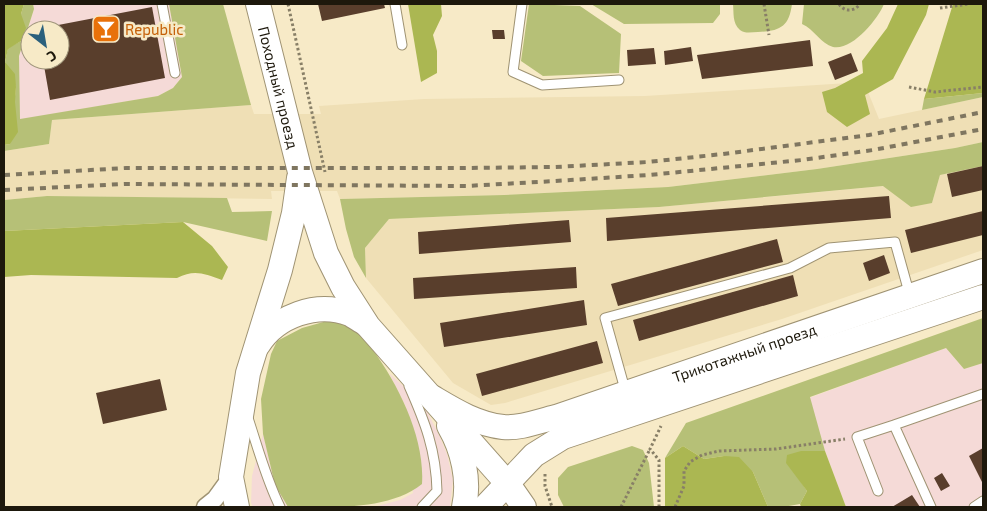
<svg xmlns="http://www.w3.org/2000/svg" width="987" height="511" viewBox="0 0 987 511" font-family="'Exo 2',sans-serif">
<rect width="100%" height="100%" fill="#f7eac7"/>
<!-- commercial -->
<path fill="#f5dad7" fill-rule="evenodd" d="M33,4H169L182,77L173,88L158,96L19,120V56L34,9ZM30,30H60V60H30Z
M946,348L964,369L983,363V507H846L825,451L809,398Z
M389,373L424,405L439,435L447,454L453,480L450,507H373L400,500L413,493L406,407Z
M263,434L275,485L288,507H253L251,503L252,476Z"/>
<!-- built -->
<path fill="#efdfb5" d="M864,82L879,119L983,97V142L955,148L817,169L668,187L504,195L340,199L337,191H271L272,199L47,196L4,200V151L49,144L52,120L251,105L254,114H321L319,106L424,99L645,96Z
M983,166V235L982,236L983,250L782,319L505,403L491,405L453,383L366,278L365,248L389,219L659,207L884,186L932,203L940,175Z"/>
<!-- green -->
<path fill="#b6c077" d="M24,4H33L34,9L19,56L20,119L158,96L173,88L182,77L169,4H223L251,105L52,120L49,144L4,151V145L10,144L16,87L5,62L8,48L21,41V14Z
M529,4L580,6L621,34L619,73L543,76L521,61Z
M591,4H720V14L713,23L624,24Z
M733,4H792C789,27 780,31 758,32C752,32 745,34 740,30C732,23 734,13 733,4Z
M804,4H884C878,19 852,51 833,47C821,44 814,29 802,24Z
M983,93V97L922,110L924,99Z
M983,142V166L940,175L932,203L911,207L883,186L659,207L389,219L365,248L366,278L354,257L346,229L340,199L504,195L668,187L817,169L955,148Z
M47,196L227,198L232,212L272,211L267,241L183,222L4,231V200Z
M983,318V363L964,369L946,348L810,397L825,451H801L799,479L807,491L800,504L783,507H768L753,472L724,456L704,459L683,446L665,458L686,423Z
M327,321C336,322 344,323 353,328C360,332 368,343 373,350C399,386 425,438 422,484C388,511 332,507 288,507L275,485L263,434L261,399L271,354L277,341L302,328Z
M632,446L643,450L649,463L654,507H564L558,495V478L568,467Z"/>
<!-- forest -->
<path fill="#abb752" d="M4,4H24L21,14L26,28L21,41L8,49L5,62L15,74L16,87L15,102L18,132L10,144L4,145Z
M408,4H441L442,16L433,35L437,51V73L421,82Z
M898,4H929L926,15L893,79L865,95L870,114L847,127L827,112L822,92L835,88L863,73L862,61L887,28Z
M953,4H983V93L924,99Z
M183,222L212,246L228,267L222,280C204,274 195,269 177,278L31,275L4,277V231Z
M683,446L704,459L724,456L739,457L753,472L768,507H665V458Z
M801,451H825L846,507H801L800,504L807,491L786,463L787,455Z"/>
<!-- building -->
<path fill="#593e2c" d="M318,4H384L385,8L322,21Z
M152,7L165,78L50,100L43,60H60V30H54L53,26Z
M492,30H504L505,39H493Z
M810,40L813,66L702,79L697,55Z
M691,47L693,61L665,65L664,51Z
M654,48L656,64L628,66L627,50Z
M851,53L858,71L835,80L828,62Z
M983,166V190L952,197L947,174Z
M889,196L891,218L607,241L606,218Z
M983,211V235L911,253L905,230Z
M569,220L571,242L419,254L418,232Z
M777,239L783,262L618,306L611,284Z
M884,255L890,273L869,281L863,263Z
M576,267L577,288L414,299L413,278Z
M793,275L798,296L639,341L633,320Z
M584,300L587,325L444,347L440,323Z
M597,341L603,363L482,396L476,374Z
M160,379L167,410L103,424L96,393Z
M983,448V484L969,456Z
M942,473L950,486L941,491L934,478Z
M912,495L920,507H892Z"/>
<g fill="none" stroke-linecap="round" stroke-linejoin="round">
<defs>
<path id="service" d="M162,4L175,73
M395,4L402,45
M522,4L513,72L542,85L619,80
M409,386C425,422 436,450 437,491L422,507
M626,393L605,318L790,268L829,248L895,242L910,296
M248,418C258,448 266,479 280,507
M878,491L857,437L894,425
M931,507L894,425L983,394
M974,507L983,501"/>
<path id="minor" d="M205,507L215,499L231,477"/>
<g id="secondary">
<path id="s1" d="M258,4L300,172L326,253L343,287L368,326L508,484L524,507"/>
<path d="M258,345C276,316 317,301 350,314C355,317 361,321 366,324"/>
<path id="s2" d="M432,397C454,410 476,424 503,427C520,429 539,421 556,417L983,271"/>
<path d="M449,426C463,450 470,480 464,507"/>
<path d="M237,507L231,477L248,373L280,270L294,213L299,178"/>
<path d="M485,507L534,455L563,437L983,297"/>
</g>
</defs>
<!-- service casing -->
<use href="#service" stroke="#9f9373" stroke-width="11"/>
<!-- minor casing -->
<use href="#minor" stroke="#9f9373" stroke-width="19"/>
<!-- secondary casing -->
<use href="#secondary" stroke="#9f9373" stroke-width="26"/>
<!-- path -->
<path stroke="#887f67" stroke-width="3" stroke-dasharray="2.5 2.5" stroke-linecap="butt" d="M288,4L325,172
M764,4L769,35
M839,4C844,12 854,12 860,4
M940,8L969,4
M909,87L935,92L983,87
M545,474V486L552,507
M621,507L650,449
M659,507V460L650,449L661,426
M675,507L684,486V471L690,462L702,455L719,451L776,449L845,439"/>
<!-- service -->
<use href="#service" stroke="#fff" stroke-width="9"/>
<!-- minor -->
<use href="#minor" stroke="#fff" stroke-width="16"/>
<!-- secondary -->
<use href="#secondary" stroke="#fff" stroke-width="24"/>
<!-- rail -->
<path stroke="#7f7660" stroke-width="4" stroke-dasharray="6 6" stroke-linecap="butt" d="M4,175L126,168H465L555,167L648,162L723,154L869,135L983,112
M4,190L124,184L466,186L555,181L649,175L802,160L873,150L983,129"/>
</g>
<!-- icons -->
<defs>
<symbol id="bar-square" viewBox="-11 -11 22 22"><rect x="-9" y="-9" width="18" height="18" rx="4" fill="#e8710a" stroke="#f7eac7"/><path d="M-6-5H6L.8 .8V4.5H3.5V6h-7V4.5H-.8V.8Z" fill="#fff"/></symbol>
</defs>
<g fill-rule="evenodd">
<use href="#bar-square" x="90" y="13" width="32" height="32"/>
</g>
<g text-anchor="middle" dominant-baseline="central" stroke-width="5" stroke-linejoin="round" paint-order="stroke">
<!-- food labels -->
<g font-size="15" fill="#c56008" stroke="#f7eac7" text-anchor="start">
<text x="125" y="29">Republic</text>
</g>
<!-- street labels -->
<g font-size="15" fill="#1d180c" stroke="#f7eac7">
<text stroke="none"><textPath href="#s1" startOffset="86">Походный проезд</textPath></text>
<text stroke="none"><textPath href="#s2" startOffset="331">Трикотажный проезд</textPath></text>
</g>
</g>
<!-- border -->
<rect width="987" height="511" fill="none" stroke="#1d180c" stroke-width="10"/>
<!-- north arrow -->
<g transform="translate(45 45) rotate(149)"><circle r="24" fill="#f7eac7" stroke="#a0967c"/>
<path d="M0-4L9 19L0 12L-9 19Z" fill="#2b607c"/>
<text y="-8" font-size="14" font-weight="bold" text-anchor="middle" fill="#1d180c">С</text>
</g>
</svg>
